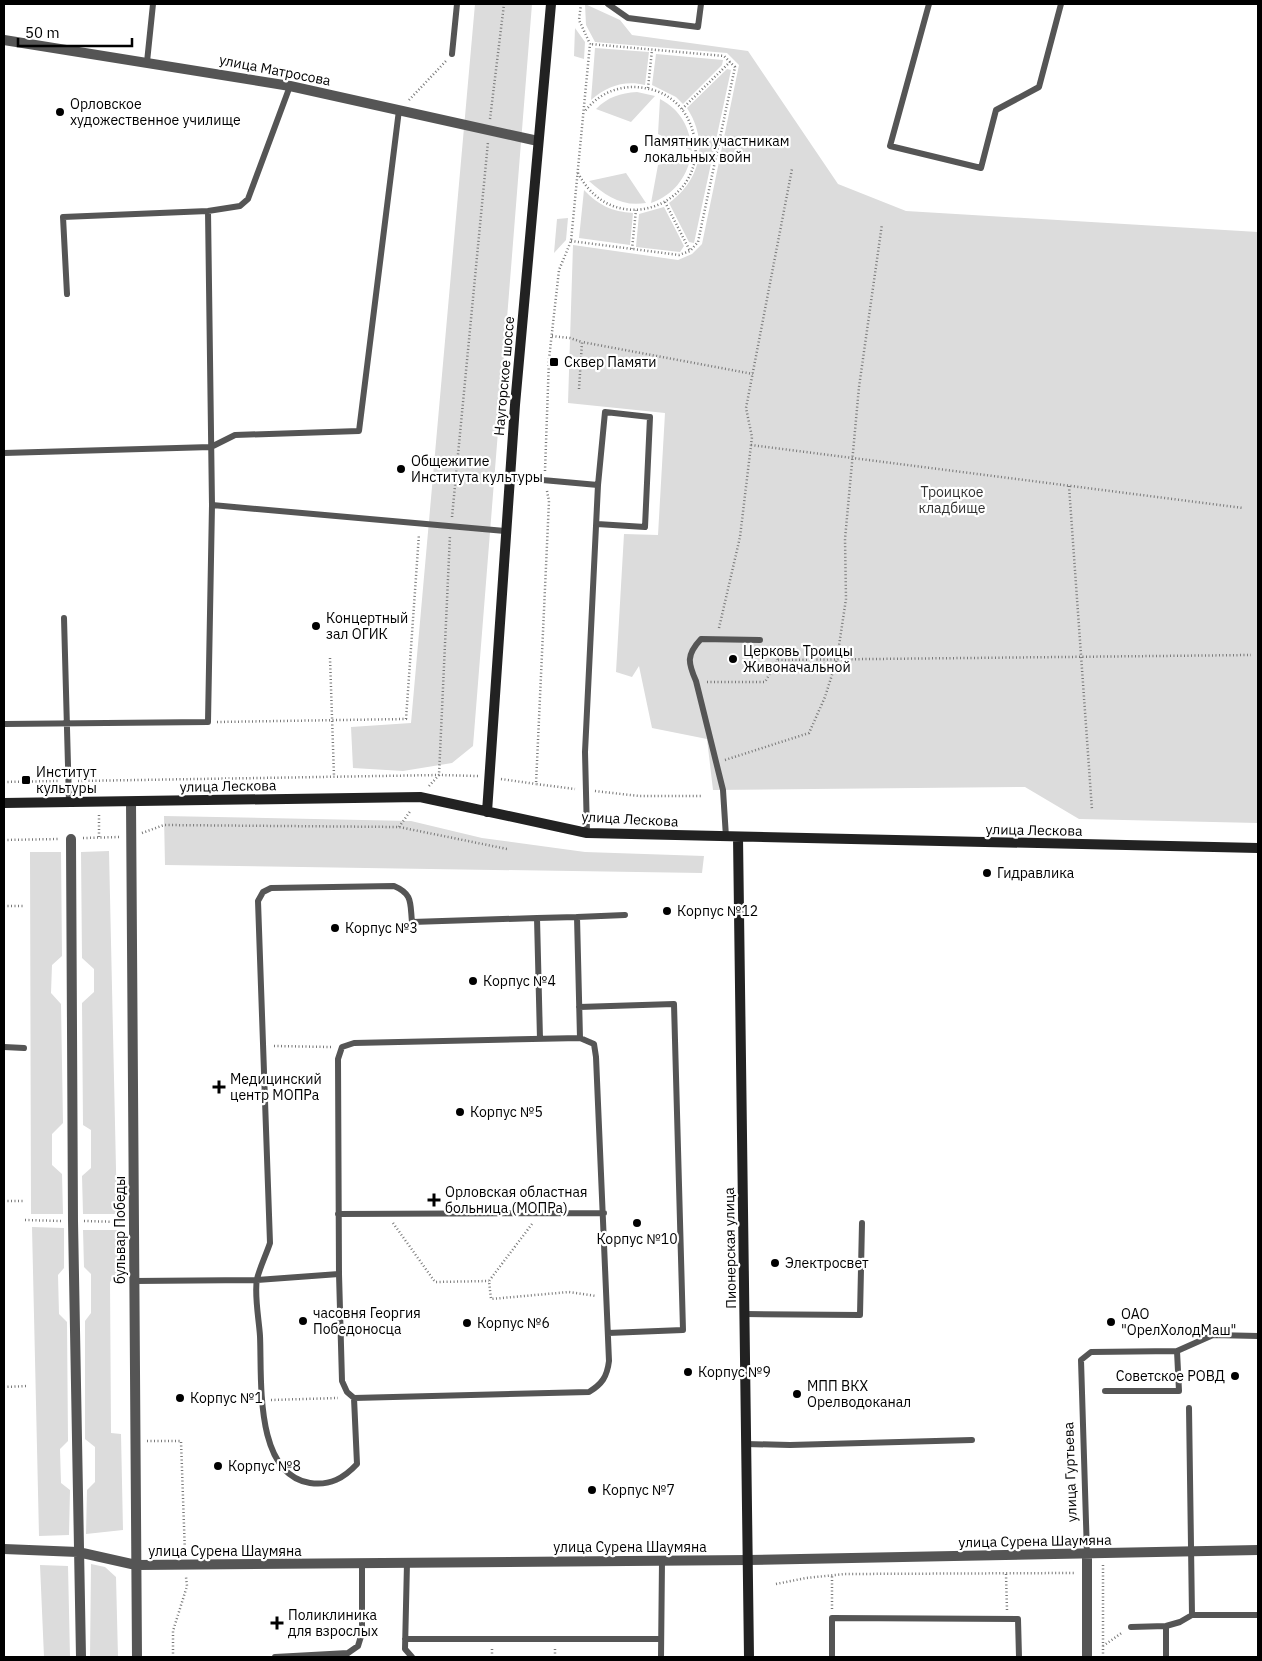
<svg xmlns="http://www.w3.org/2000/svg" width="1262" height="1661" viewBox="0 0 1262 1661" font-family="'IBM Plex Sans',sans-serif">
<rect width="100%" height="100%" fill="#fff"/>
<!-- green -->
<path fill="#dcdcdc" d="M475,4H532L473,746L452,763L403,771L353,768L351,727L411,723Z
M585,4L620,20L632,35L748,51L838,184L906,211L1258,232V823L1079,819L1025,787L713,790L707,739L652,728L639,666L632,677L616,672L624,534L658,535L665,413L568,403L573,245L678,260L692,254L702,244L739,65L727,53L595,42L586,25Z
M575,28L585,42L584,59L574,56Z
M595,48L649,52L645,85C625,80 607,86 591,100Z
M656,54L723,60L722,65L683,104L676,97L652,85Z
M727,69L731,70L694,243L689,242L669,203C701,180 709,142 687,108Z
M637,92L655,96L631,122L596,109C608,97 620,93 637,92Z
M660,99C681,110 690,128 692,151L658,134Z
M691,156C686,179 673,195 651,203L658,165Z
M626,173L646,203C622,207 606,196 589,181Z
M584,190C598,205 612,212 633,213L630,245L579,238Z
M664,207L684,246L680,252L636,247L639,214Z
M568,218L566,240L554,253L557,219Z
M164,816L411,821L482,838L585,852L704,856L702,873L165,865Z
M109,851L117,1214H83L82,1176L91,1168V1130L83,1125L82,1003L94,992V969L82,958L81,852Z
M30,852H61L62,956L52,965L51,993L61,1004L63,1123L52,1134V1165L62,1174L63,1214H31Z
M32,1227L64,1228V1268L58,1275L59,1314L67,1322L68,1441L60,1449L61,1483L70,1490L69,1535L39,1536Z
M83,1230H117L118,1272L110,1282L111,1433L121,1434L123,1530L86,1534L87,1490L95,1482V1447L85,1439V1321L91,1313V1274L84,1267Z
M91,1564L105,1567L116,1577L118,1657H90Z
M40,1565L68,1566L70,1657H44Z"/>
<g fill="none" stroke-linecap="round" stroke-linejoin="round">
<!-- path -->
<path stroke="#777" stroke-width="2.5" stroke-dasharray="1 2.5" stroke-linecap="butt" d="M648,88L652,50
M409,100L446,61
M682,109L730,62
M490,119L504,4
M578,173C617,248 723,197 689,121C682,105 666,92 649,89C624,83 601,91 585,111
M665,202L690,251
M571,241L679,255L690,251L698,242L735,67L724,56L590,44
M632,249L636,210
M552,336L570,338L582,342
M579,389L582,342L753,374
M751,445L1243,508
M545,471L549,359L559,270L571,241L590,44L579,20L581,4
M1069,486L1092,810
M547,491L549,501L536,784L575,789
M452,517L488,142
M719,628L740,537L751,445L752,437L746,408L792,169
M330,658L334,776
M778,660L1251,655
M707,682H765L778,660L769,646
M217,722L406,719L419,534
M725,760L809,733L825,697L837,659L846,599L845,539L859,387L882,224
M501,779L536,784
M78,781L439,775L478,776
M4,782L58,781
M429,786L439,775L450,535
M595,791L639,796H703
M99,815V838
M399,827L411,810
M142,833L164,825L399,827L507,849
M83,838L120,837
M4,840L60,839
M4,906H24
M274,1046L331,1047
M4,1201H25
M25,1220L61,1221
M84,1221L121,1222
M393,1223L435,1282L489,1281
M532,1224L489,1281L491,1299L569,1292L596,1296
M4,1387L28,1386
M271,1400L338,1398
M147,1441H181L185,1554
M1103,1565V1657
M1006,1574L1007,1610
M776,1584L806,1578L845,1574L1074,1573
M832,1609V1575
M1103,1646L1123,1632
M555,1649V1657
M173,1657V1631L187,1586L186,1577
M492,1657V1649"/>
<!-- lane -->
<path stroke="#555" stroke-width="6" d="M608,4L628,18L698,27L701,4
M929,4L890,146L981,168L996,110L1039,87L1061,4
M452,54L457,4
M147,62L153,4
M67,294L63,217L208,211L240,206L248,199L290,86
M4,453L211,447L235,435L359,431L399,110
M509,477L598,485L585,752L587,833
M212,505L505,531
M597,524L645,527L650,417L605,412L598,485
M64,618L69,802
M4,724L208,722L212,505L208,211
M726,837L723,790L696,681C688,663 686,655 701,639L760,640
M579,1007L674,1004L683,1330L608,1333
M580,1038L577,917L625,915
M540,1039L537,918L577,917
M4,1047L24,1048
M338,1214L604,1213
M134,1281L257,1280L339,1274L342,1381L347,1392L354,1398L589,1392C602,1384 607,1377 609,1361L596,1057L594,1044L580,1038L354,1043L342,1047L338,1059L339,1274
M745,1314L860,1315L862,1223
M1105,1391H1179L1177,1351
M354,1398L357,1464C344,1478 330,1486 310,1483C254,1474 262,1379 260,1336C259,1320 254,1294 257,1279C260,1267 266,1255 270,1243L258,901L263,892L271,888L394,886C413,894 410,903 412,922L537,918
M1189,1408L1192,1615
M746,1444L790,1445L972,1440
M1087,1554L1081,1360L1091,1352L1177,1351L1213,1335L1258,1336
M407,1563L405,1649L412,1657
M1166,1626V1657
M1131,1627L1166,1626L1180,1622L1192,1615H1258
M405,1639H661
M275,1657L348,1653L358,1646L362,1633V1563
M661,1657L662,1561
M832,1657V1618L1018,1619L1019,1657"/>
<!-- street -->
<path stroke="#555" stroke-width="10" d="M4,40L290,86L538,141
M131,802L137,1657
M71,839L73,1221L81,1657
M4,1549L78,1552L136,1565L748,1560L1258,1550
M1087,1657V1554"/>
<!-- secondary -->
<path stroke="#222" stroke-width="10" d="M4,803L420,797L587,833L1258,848
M487,812L515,405L551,4
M738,837L749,1657"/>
</g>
<!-- markers -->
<g fill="#000" stroke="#fff" stroke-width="2">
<circle cx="60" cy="112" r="5"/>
<circle cx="634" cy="149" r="5"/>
<rect x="549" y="357" width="10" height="10" rx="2.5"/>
<circle cx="401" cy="469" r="5"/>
<circle cx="316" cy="626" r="5"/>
<circle cx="733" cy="659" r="5"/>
<rect x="21" y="775" width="10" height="10" rx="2.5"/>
<circle cx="987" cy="873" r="5"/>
<circle cx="667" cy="911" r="5"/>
<circle cx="335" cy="928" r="5"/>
<circle cx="473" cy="981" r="5"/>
<path d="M216.5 1079.5h5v5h5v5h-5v5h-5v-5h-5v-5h5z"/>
<circle cx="460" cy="1112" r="5"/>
<path d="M431.5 1192.5h5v5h5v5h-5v5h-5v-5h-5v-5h5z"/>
<circle cx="637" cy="1223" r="5"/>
<circle cx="775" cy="1263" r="5"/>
<circle cx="303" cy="1321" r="5"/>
<circle cx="1111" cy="1322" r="5"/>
<circle cx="467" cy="1323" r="5"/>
<circle cx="688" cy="1372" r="5"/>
<circle cx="1235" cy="1376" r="5"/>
<circle cx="797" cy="1394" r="5"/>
<circle cx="180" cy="1398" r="5"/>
<circle cx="218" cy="1466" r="5"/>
<circle cx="592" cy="1490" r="5"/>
<path d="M274.5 1615.5h5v5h5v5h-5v5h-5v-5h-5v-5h5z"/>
</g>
<g text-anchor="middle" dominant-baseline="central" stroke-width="4.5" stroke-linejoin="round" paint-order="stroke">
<!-- street labels -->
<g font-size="14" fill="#000" stroke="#fff">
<text transform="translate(275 70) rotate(11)">улица Матросова</text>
<text transform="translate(504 376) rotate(-85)">Наугорское шоссе</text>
<text transform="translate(228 786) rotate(-1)">улица Лескова</text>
<text transform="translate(630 819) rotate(3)">улица Лескова</text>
<text transform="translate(1034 830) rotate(1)">улица Лескова</text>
<text transform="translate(120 1230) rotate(-90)">бульвар Победы</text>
<text transform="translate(730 1248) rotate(-91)">Пионерская улица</text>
<text transform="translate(1070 1472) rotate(-92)">улица Гуртьева</text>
<text transform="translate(1035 1541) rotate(-1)">улица Сурена Шаумяна</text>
<text x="630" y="1547">улица Сурена Шаумяна</text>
<text x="225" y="1551">улица Сурена Шаумяна</text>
</g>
<!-- poi labels -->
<g font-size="14" fill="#000" stroke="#fff" text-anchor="start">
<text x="70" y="104">Орловское<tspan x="70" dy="16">художественное училище</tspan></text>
<text x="644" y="141">Памятник участникам<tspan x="644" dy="16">локальных войн</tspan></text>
<text x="564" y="362">Сквер Памяти</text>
<text x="411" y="461">Общежитие<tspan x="411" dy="16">Института культуры</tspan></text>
<text x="326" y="618">Концертный<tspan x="326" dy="16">зал ОГИК</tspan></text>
<text x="743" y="651">Церковь Троицы<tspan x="743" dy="16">Живоначальной</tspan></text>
<text x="36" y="772">Институт<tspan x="36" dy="16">культуры</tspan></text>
<text x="997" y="873">Гидравлика</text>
<text x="677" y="911">Корпус №12</text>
<text x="345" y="928">Корпус №3</text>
<text x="483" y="981">Корпус №4</text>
<text x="230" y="1079">Медицинский<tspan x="230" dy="16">центр МОПРа</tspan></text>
<text x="470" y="1112">Корпус №5</text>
<text x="445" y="1192">Орловская областная<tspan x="445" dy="16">больница (МОПРа)</tspan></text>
<text x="637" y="1239" text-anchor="middle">Корпус №10</text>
<text x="785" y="1263">Электросвет</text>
<text x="313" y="1313">часовня Георгия<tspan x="313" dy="16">Победоносца</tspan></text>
<text x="1121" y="1314">ОАО<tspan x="1121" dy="16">"ОрелХолодМаш"</tspan></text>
<text x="477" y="1323">Корпус №6</text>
<text x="698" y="1372">Корпус №9</text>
<text x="1225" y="1376" text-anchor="end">Советское РОВД</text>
<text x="807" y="1386">МПП ВКХ<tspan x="807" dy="16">Орелводоканал</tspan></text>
<text x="190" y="1398">Корпус №1</text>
<text x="228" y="1466">Корпус №8</text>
<text x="602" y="1490">Корпус №7</text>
<text x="288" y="1615">Поликлиника<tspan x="288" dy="16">для взрослых</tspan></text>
</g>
<!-- park labels -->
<g font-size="14" fill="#333" stroke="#fff">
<text x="952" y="492">Троицкое<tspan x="952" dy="16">кладбище</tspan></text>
</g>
</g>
<!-- border -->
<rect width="1262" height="1661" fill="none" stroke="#000000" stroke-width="10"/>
<!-- scale -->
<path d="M18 38v8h114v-8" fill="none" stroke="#000000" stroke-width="2.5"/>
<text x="25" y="38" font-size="15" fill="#000000" stroke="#ffffff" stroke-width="4" paint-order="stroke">50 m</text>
</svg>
